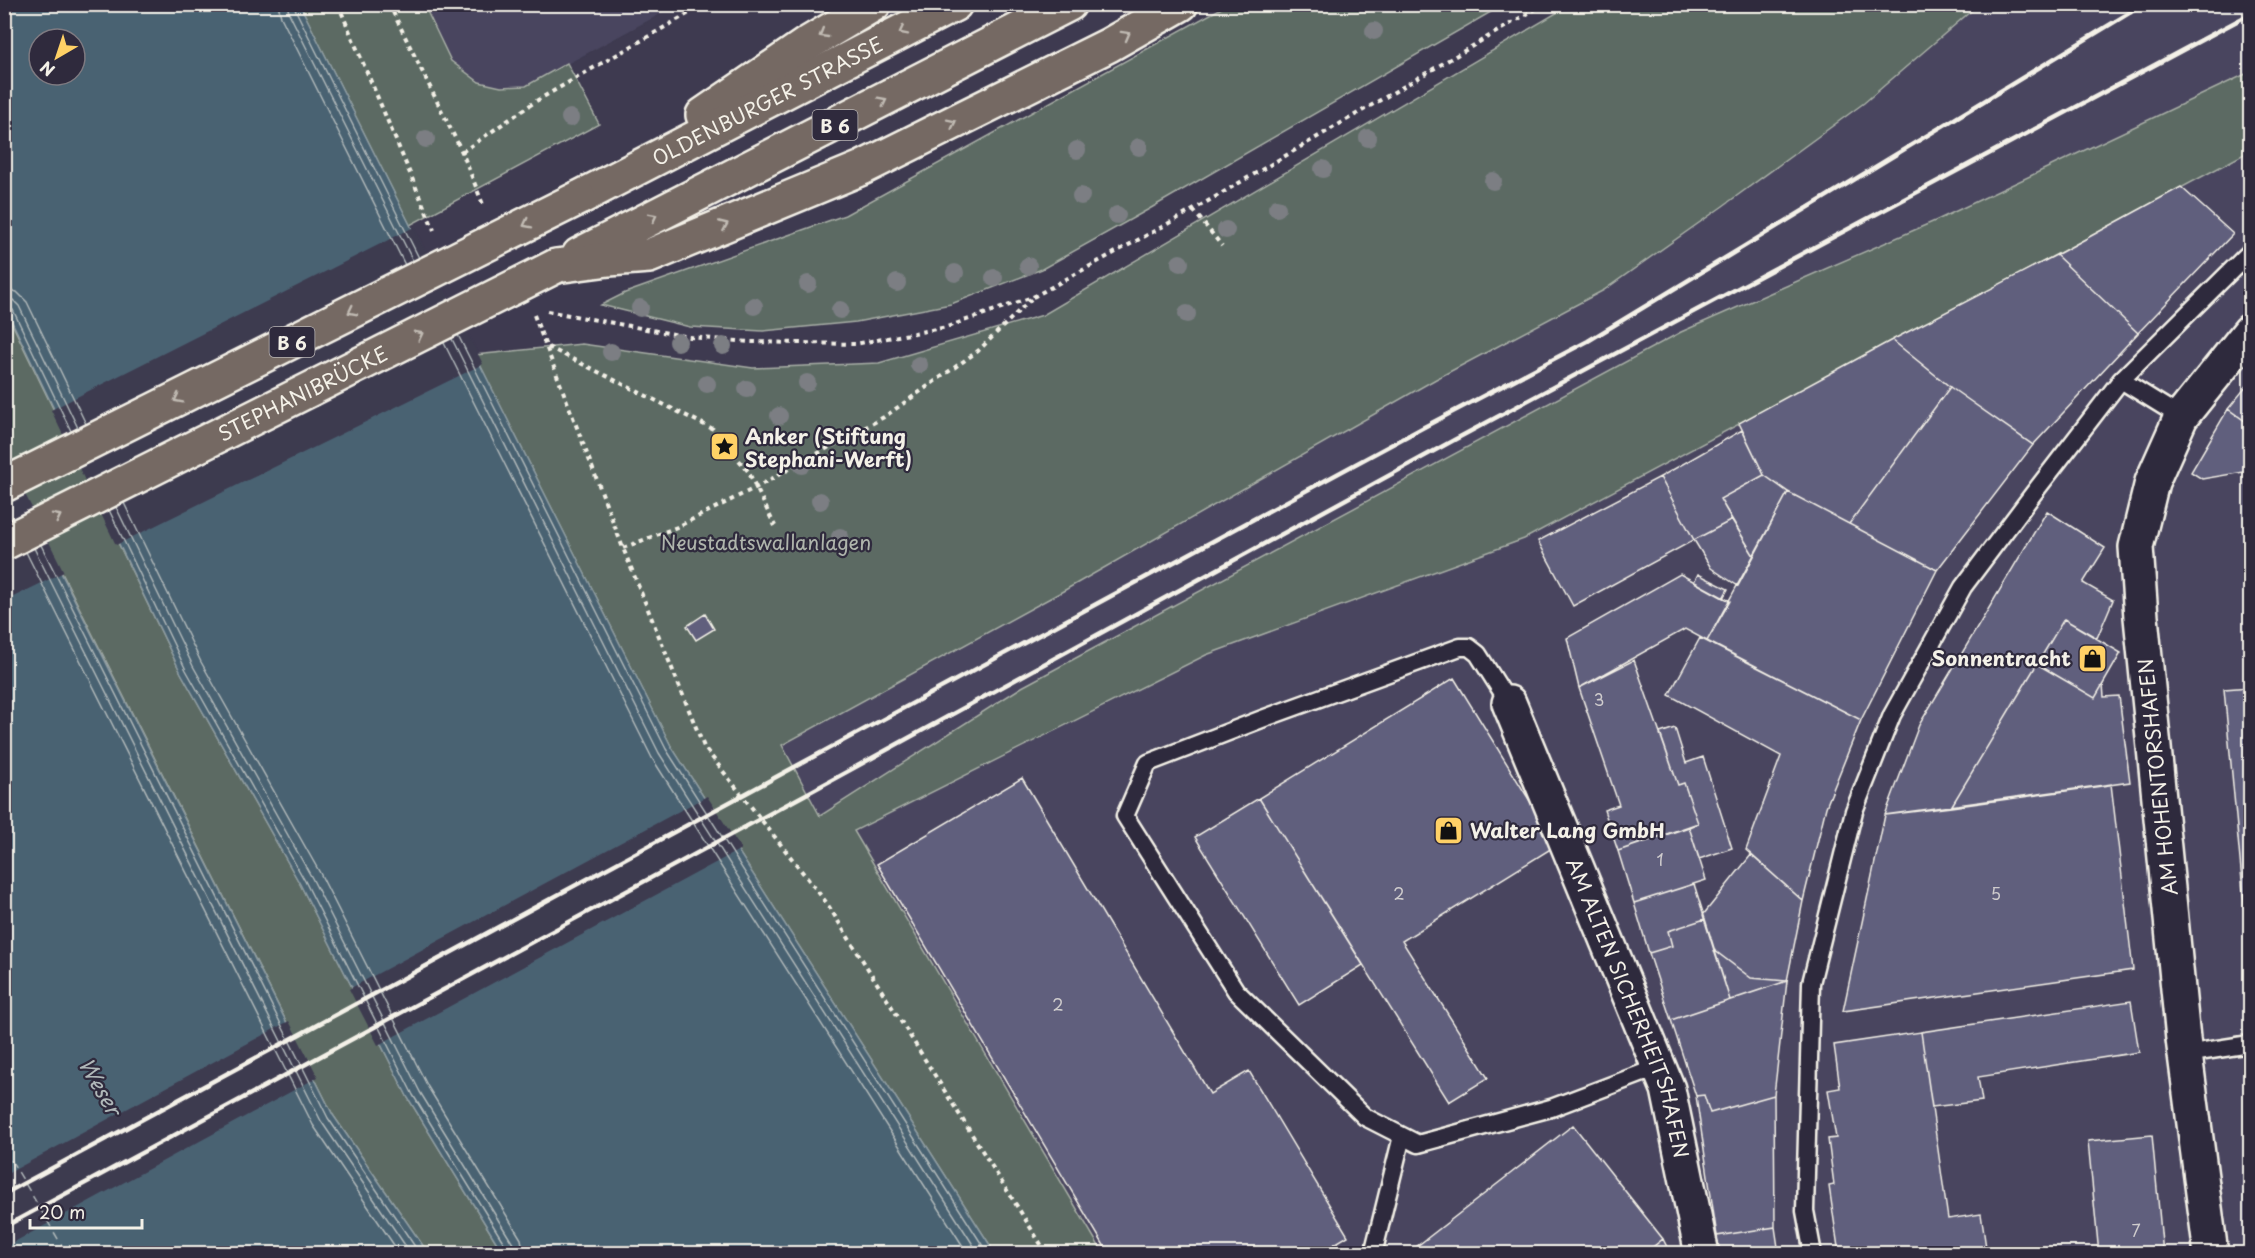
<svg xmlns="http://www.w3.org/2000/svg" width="2255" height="1258" viewBox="0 0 2255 1258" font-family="'Playpen Sans',sans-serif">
<rect width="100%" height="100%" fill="#3e3a50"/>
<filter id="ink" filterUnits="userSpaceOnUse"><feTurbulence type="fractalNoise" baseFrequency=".0167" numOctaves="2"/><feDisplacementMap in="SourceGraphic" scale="12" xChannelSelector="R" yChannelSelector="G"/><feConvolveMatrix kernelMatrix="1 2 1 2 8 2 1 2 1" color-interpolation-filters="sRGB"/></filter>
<g filter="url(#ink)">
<!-- built -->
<path fill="#48455e" d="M425,5H677L526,86L501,87L479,82L451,61Z
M1943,5H2250V1253H1103L843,813L820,816L778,737Z"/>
<!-- green -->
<path fill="#5b6b63" stroke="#a8aea6" stroke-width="1.5" d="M300,5H424L451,61L479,82L501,87L526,86L567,63L599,124L410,225Z
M1227,5H1503L1151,208L1042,269L951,304L856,322L763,331L690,327L601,305L625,293L845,215Z
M1570,5H1978L1864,103L1723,206L1604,290L1436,379L1065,590L782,745L820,816L1022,687L1681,332L1935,221L2250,72V151L1524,539L1206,655L854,831L1103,1253H995L671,746L475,355L582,344L753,368L879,363L1043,315Z
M4,307L181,673L300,884L408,1098L503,1253H428L333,1115L5,459Z"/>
<!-- water -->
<path fill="#496272" stroke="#8d9ba1" stroke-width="1.5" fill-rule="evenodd" d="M5,5H300L671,746L995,1253H503L408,1098L300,884L181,673L5,307ZM39,39H75V75H39Z
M4,459L333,1115L428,1253H5Z"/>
<!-- pier -->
<path fill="#3e3a50" d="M414,227L483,364L116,545L51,410Z
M4,456L7,458L64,572L5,601Z
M707,796L741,849L378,1045L349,989Z
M289,1021L318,1077L5,1247V1175Z"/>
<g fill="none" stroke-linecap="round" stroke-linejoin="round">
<!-- shore -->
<path stroke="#b0b8b9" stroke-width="1.5" d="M278,4L281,17L405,265
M287,4L289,13L413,261
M295,4V9L419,258
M4,289L17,292L27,302L86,424
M4,298L13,300L19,306L78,428
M4,306L13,310L71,431
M458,335L666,749L988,1254
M452,339L659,753L979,1254
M444,343L652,758L968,1254
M124,503L201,662L320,873L428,1087L521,1239L524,1254
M116,507L193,666L312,878L420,1092L513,1244L515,1254
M109,510L186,670L305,881L413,1095L507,1248V1254
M41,545L328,1118L420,1254
M34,548L321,1121L411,1254
M26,552L313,1125L400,1254"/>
<!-- ferry -->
<path stroke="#b0b8b9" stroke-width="1.5" stroke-dasharray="8 6" stroke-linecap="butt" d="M4,1148L67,1254"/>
</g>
<!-- building -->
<path fill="#615f7d" stroke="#f4f1e8" stroke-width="1.5" d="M2181,187L2233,234L2138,333L2056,255Z
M2056,255L2138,333L2033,445L1950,387L1892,340Z
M1892,340L1950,387L1849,524L1788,492L1764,475L1739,423Z
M2250,382V420L2245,421L2228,409Z
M1950,387L2033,445L1937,570L1849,524Z
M2228,409L2245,421L2250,471L2202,479L2191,472Z
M2250,420V460L2245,421Z
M1742,430L1764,475L1720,499L1732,520L1694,540L1660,477Z
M1764,475L1788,492L1754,556L1720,499Z
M1660,477L1694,540L1573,606L1538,541Z
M1788,492L1937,570L1861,720L1707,641Z
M2047,511L2105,548L2083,583L2113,600L2097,638L2064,619L1951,807L1885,815L1919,725Z
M1732,520L1754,556L1738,586L1711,568L1694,540Z
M1680,574L1730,601L1707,641L1685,629L1579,688L1567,638Z
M1698,574L1728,589L1723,598L1694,582Z
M705,614L714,629L696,640L687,626Z
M2064,619L2121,653L2095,698L2037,664Z
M1700,638L1861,720L1826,807L1803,901L1746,850L1781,756L1669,695Z
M1634,660L1678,785L1684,783L1698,823L1618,851L1604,810L1619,805L1579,688Z
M2037,664L2095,698L2103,684L2104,697L2119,696L2130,782L1951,807Z
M1454,678L1557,845L1402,941L1488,1078L1449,1102L1259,798Z
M2250,687V913H2245L2224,689Z
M1675,728L1686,763L1703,757L1732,848L1699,859L1689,827L1698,823L1684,783L1678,785L1660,733Z
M1022,778L1210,1094L1249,1071L1348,1236L1318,1254H1109L877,864Z
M2111,784L2133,970L1843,1011L1885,815Z
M1259,798L1363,965L1299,1005L1195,837Z
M1689,827L1706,880L1634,903L1618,851Z
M1751,855L1803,901L1787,981L1751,978L1714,950L1703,915Z
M1694,884L1705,919L1668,931L1672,946L1649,953L1634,903Z
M2245,913H2250V978Z
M1705,919L1730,1000L1671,1020L1649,953L1672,946L1668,931Z
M1714,950L1751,978L1787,981L1730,1000Z
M1787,981L1774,1095L1710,1113L1704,1095L1696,1096L1671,1020Z
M2131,1001L2139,1052L1978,1077L1982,1101L1932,1107L1921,1032Z
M1921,1032L1948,1219L1981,1214L1987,1254H1839L1829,1186L1834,1185L1828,1139L1836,1138L1828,1090L1840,1088L1834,1045Z
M1704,1095L1710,1113L1774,1095L1775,1227L1717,1236L1696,1096Z
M1573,1125L1663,1239L1644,1254H1407Z
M2152,1135L2163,1254H2099L2088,1141Z
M1775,1227L1779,1254H1719L1717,1236Z
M1663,1239L1667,1247L1668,1254H1644Z"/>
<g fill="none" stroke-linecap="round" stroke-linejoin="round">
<defs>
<path id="lane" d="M2121,380L2181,417
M1509,703L1478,654L1469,647H1460L1262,719L1148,763L1125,816L1236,991L1365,1117L1418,1144L1551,1108L1659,1067
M2185,1054L2250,1044
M1373,1254L1402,1136
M1813,1254L1805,1211L1811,983L1854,811L1892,715L1963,587L2033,494L2121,380L2250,252"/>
<g id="street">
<path id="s1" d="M1509,703L1668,1089L1702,1254"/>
<path d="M2211,1254L2183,1039L2141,617L2136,547L2152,482L2181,417L2250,331"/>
</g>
<g id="highway">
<path d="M703,115L807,44L874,4"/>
<path id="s2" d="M579,198L955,4"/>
<path d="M579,255L1069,4"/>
<path d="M556,266L609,259L649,256L862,168L1109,45L1181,4"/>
</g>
</defs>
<!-- lane casing -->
<use href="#lane" stroke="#f4f1e8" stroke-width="21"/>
<!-- street casing -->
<use href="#street" stroke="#f4f1e8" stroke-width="38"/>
<!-- highway casing -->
<use href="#highway" stroke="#f4f1e8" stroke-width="38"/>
<!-- path -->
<path stroke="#f4f1e8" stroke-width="4" stroke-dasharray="4.5 4.5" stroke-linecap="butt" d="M338,4L434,230
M389,4L462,152L484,207
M462,152L536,101L705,4
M1193,210L1222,246
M547,311L690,337L750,342L855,344L947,327L1035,296L1193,210L1544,4
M534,315L623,548L704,747L826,902L1047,1254
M548,347L713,429L748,471L775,526
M623,548L677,527L755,488L884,417L978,351L1032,298"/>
<!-- lane -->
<use href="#lane" stroke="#2f2a3d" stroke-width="16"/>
<!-- street -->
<use href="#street" stroke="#2f2a3d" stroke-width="33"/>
<!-- highway -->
<use href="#highway" stroke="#756964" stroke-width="33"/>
<!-- rail -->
<path stroke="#f4f1e8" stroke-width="4.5" d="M4,1194L1424,427L1588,341L2144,4
M4,1227L808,793L1454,440L2250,14"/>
<defs>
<g id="highway-bridge">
<path d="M4,485L579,198"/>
<path id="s3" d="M4,543L556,266"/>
</g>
</defs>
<!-- highway-bridge casing -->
<use href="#highway-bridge" stroke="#f4f1e8" stroke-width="38" stroke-linecap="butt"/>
<!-- highway-bridge -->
<use href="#highway-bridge" stroke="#756964" stroke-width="33"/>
</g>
<!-- trees -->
<g fill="#7c7e83">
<circle cx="1374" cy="31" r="9"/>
<circle cx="570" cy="118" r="9"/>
<circle cx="1368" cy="138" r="9"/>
<circle cx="426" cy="139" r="9"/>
<circle cx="1139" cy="147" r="9"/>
<circle cx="1077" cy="150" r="9"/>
<circle cx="1323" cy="169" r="9"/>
<circle cx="1493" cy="181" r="9"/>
<circle cx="1081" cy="196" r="9"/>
<circle cx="1277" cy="208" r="9"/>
<circle cx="1117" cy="215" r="9"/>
<circle cx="1226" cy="230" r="9"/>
<circle cx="1180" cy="263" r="9"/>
<circle cx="1028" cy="266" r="9"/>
<circle cx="955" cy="273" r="9"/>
<circle cx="994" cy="278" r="9"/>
<circle cx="897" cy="283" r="9"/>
<circle cx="808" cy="284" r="9"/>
<circle cx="754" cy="306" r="9"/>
<circle cx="640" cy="308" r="9"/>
<circle cx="840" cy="310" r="9"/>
<circle cx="1187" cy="314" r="9"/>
<circle cx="678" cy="342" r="9"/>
<circle cx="723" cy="346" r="9"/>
<circle cx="611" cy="352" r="9"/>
<circle cx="919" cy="365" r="9"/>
<circle cx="807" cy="383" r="9"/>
<circle cx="707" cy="384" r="9"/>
<circle cx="747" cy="389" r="9"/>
<circle cx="779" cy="416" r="9"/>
<circle cx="802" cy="465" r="9"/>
<circle cx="820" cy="501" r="9"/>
<circle cx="840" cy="537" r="9"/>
</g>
<!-- one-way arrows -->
<defs><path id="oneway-chevron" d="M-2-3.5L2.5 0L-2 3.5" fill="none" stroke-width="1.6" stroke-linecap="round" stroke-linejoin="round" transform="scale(1.5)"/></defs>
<g stroke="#c1bbb3">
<use href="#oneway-chevron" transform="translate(903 31) rotate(153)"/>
<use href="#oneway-chevron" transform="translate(823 34) rotate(149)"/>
<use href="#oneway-chevron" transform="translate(1126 35) rotate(-29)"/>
<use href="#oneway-chevron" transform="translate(883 101) rotate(-27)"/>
<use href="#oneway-chevron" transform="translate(952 123) rotate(-26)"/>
<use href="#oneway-chevron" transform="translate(653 217) rotate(-27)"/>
<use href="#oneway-chevron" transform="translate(527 224) rotate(153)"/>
<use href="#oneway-chevron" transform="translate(724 225) rotate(-23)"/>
<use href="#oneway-chevron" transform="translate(352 311) rotate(153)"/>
<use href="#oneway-chevron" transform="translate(419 335) rotate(-27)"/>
<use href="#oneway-chevron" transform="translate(178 399) rotate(153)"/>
<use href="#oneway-chevron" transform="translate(57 517) rotate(-27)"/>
</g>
</g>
<!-- icons -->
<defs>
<symbol id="sight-square" viewBox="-11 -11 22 22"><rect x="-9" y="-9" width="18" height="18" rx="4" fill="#ffd166" stroke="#2f2a3d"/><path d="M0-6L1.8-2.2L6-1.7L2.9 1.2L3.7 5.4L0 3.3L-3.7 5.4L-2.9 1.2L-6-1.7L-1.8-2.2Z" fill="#111"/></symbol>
<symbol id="shop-square" viewBox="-11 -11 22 22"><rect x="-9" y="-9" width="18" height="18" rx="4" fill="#ffd166" stroke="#2f2a3d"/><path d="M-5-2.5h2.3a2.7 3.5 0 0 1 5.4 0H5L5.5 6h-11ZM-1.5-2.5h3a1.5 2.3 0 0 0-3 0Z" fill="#111"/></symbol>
</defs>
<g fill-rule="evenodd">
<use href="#sight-square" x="708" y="430" width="33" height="33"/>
<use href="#shop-square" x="2076" y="642" width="33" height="33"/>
<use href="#shop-square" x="1432" y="814" width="33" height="33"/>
</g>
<g text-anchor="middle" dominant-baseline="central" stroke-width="4.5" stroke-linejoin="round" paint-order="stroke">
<!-- number labels -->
<g font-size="16" fill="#cfcccd">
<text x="1599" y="699">3</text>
<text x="1660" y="859">1</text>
<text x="1399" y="893">2</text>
<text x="1996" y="893">5</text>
<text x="1058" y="1004">2</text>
<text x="2136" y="1230">7</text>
</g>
<!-- shield labels -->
<g fill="#2f2a3d" stroke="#b9b5b5" stroke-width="1.5">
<rect x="812.5" y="110" width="45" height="30" rx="4.5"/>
<rect x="269.5" y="327" width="45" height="30" rx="4.5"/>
</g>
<g font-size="18" font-weight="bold" fill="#f4f1e8">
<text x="835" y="125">B 6</text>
<text x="292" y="342">B 6</text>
</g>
<!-- street labels -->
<g font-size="20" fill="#f4f1e8" stroke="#2f2a3d">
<text stroke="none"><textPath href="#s2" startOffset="212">OLDENBURGER STRASSE</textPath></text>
<text stroke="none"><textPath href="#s3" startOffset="334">STEPHANIBRÜCKE</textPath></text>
<text transform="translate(2157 777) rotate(-96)">AM HOHENTORSHAFEN</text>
<text stroke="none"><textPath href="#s1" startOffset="328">AM ALTEN SICHERHEITSHAFEN</textPath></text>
</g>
<!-- poi labels -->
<g font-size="20" font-weight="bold" fill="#f4f1e8" stroke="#2f2a3d" text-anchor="start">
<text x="745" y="436">Anker (Stiftung<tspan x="745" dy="23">Stephani-Werft)</tspan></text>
<text x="2071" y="658" text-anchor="end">Sonnentracht</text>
<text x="1470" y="830">Walter Lang GmbH</text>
</g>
<!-- park labels -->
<g font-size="20" fill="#afb5ac" stroke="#2f2a3d">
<text x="766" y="542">Neustadtswallanlagen</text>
</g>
<!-- water labels -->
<g font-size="21" font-style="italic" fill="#b0b8b9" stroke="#2f2a3d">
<text transform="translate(101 1086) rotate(60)">Weser</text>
</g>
</g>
<!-- margin -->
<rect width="2255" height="1258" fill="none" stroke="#2f2a3d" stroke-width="24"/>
<rect x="12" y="12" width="2231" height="1234" fill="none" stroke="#f4f1e8" stroke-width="2" filter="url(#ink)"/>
<!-- north arrow -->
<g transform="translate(57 57) rotate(219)"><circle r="28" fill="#2f2a3d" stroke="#7e7a81" stroke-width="1.5"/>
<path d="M0-4.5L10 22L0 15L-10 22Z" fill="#ffd166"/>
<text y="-9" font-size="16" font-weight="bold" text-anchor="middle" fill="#f4f1e8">N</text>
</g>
<!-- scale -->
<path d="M30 1219v9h112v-9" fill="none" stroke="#f4f1e8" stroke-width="3"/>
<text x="39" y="1219" font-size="18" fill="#f4f1e8" stroke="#2f2a3d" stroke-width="4.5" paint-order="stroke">20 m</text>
</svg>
